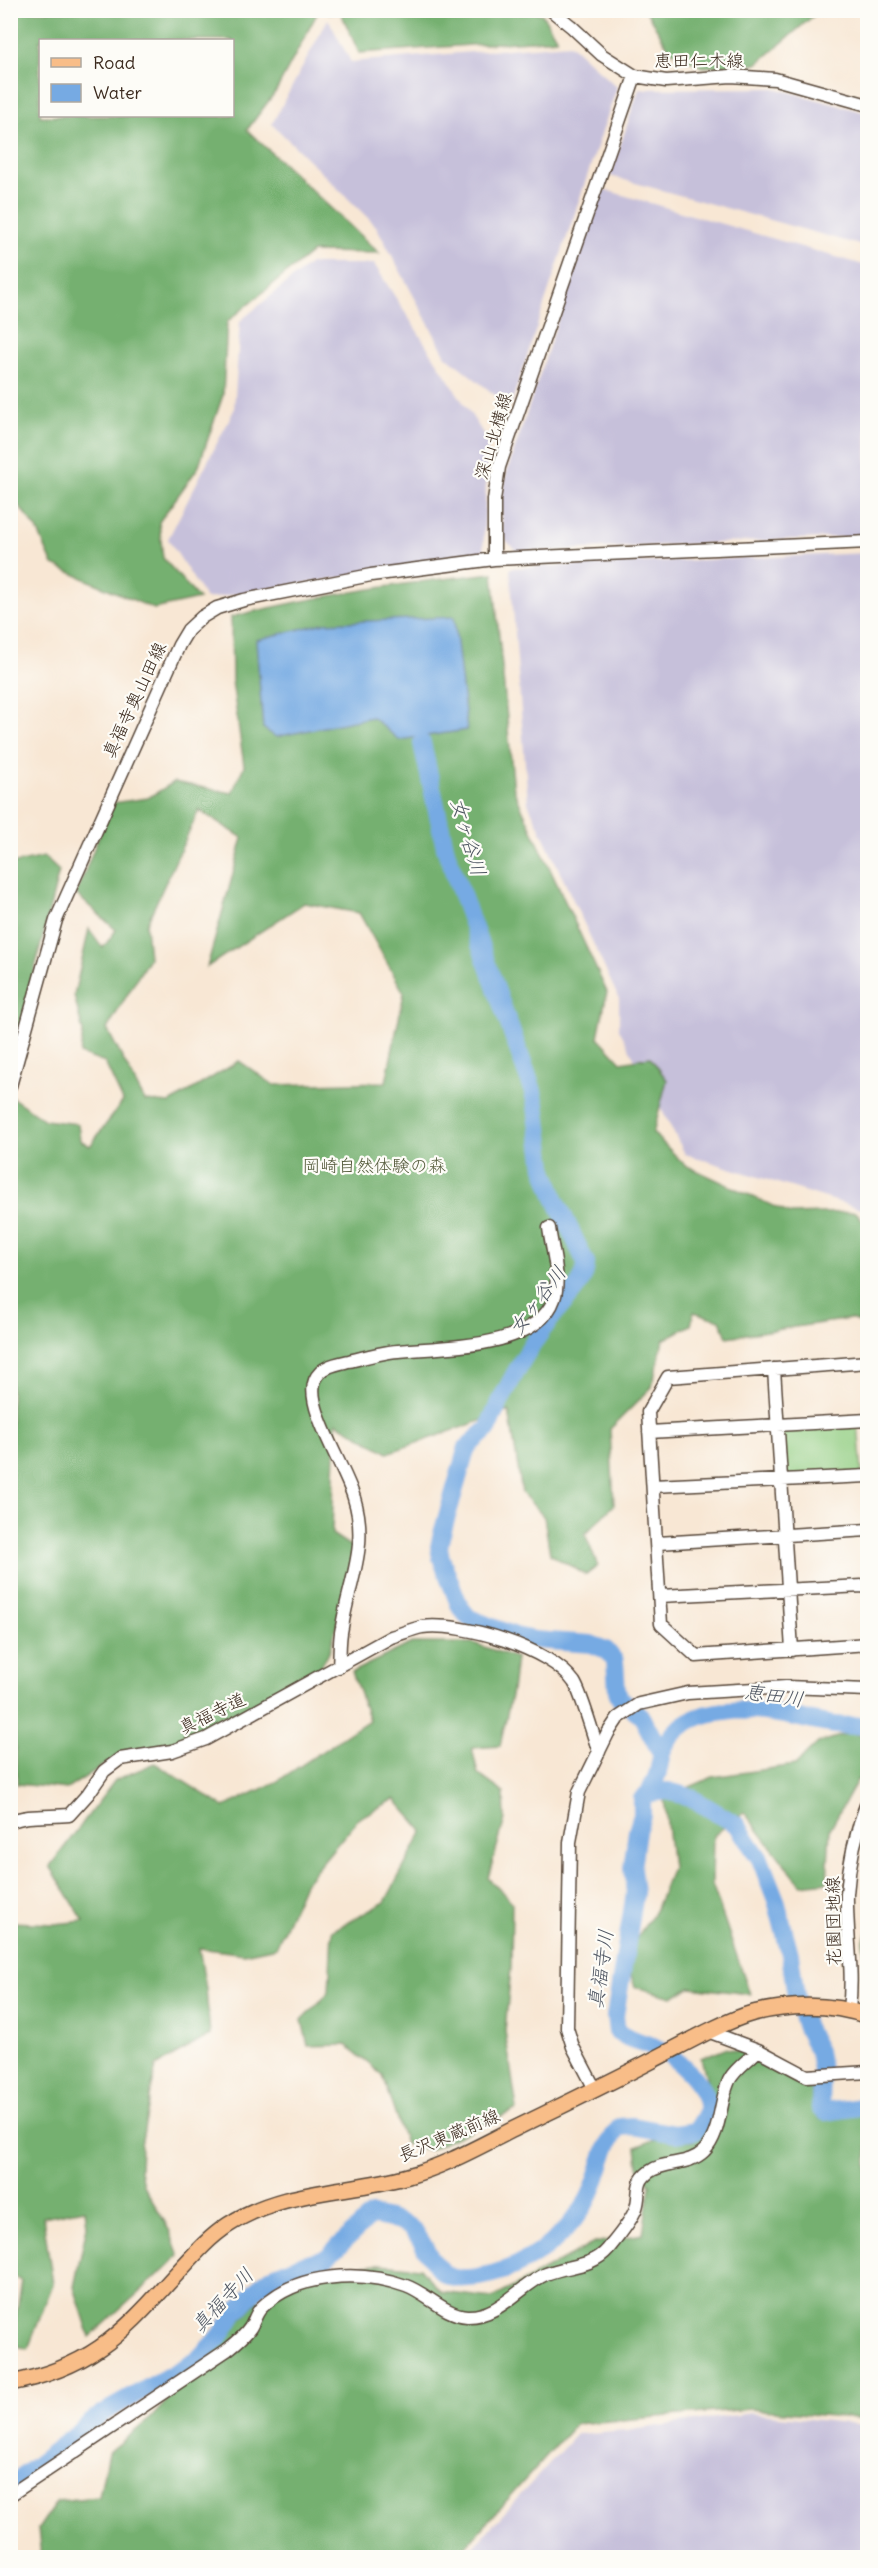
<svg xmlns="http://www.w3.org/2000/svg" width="878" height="2568" viewBox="0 0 878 2568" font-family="Delius,'Klee One',sans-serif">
<rect width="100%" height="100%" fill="#fdfcf7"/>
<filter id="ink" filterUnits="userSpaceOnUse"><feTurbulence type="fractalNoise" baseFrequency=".0167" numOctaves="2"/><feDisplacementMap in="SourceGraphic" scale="12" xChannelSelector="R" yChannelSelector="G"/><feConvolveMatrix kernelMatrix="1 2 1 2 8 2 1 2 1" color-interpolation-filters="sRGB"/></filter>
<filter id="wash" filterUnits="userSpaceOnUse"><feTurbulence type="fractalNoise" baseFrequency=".008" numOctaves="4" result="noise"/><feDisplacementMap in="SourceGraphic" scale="24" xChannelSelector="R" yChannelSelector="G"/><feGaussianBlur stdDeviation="1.35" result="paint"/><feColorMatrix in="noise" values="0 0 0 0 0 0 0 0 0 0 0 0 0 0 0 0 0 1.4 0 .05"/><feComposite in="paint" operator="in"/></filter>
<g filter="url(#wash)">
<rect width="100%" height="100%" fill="#f8e7d4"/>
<!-- industrial -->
<path fill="#c6c0da" d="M328,19L351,62L570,44L617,87L510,407L446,356L376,226L272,124Z
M774,88L867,113V247L610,176L639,89Z
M602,189L867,266V536L517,552L503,537L501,503L506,475Z
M310,264H374L488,441L483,555L206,599L168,539L234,410L240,321Z
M867,553V1206L861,1209L685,1154L619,1029V999L528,803L510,568Z
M751,2413L867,2425V2557H464L576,2434L639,2429Z"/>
<!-- green -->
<path fill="#92cd82" stroke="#667c50" stroke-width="1.5" d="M858,1423L862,1473L786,1478L782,1427Z"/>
<!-- forest -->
<path fill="#75b070" stroke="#586d47" stroke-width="1.5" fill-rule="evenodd" d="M531,11L542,14L557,39L359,53L341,13L318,12L276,91L247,130L379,253L312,252L227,322L223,395L198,468L159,522L163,558L199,599L154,609L53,565L37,529L11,496V11ZM232,40V116H40V40Z
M646,11H819L757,64L702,67L669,49Z
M493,573L514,791L607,992L598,1037L621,1062L650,1057L667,1080L653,1133L685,1165L790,1214L856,1212L867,1226V1325L850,1319L727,1337L720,1320L694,1312L691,1325L663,1340L652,1387L610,1429L614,1505L585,1534L598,1566L586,1575L550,1554L544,1517L522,1493L509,1411L388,1453L336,1422L332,1534L355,1549L331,1648L317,1674L184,1741L119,1755L67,1789L17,1784L13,1693H11V1097L45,1120L78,1124L80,1140L90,1146L123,1101L105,1063L80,1054L83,1032L74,995L89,929L103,948L116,930L76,894L112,803L148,798L174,782L232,793L244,766L232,681L231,617C318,595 404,583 493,573ZM199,810L243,838L207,967L304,903L359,913L404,993L386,1082L274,1085L239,1061L170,1103L145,1101L107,1029L149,958L146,925Z
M44,857L59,871L11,1066V864Z
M412,1643H473L516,1658L512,1691L500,1746L472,1748L478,1774L504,1793L505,1819L488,1878L512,1902L511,1968L505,2031L517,2109L429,2150L405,2144L382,2075L346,2045L308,2046L302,2020L329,1992L332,1931L385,1902L423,1831L395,1799L359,1818L304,1884L276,1947L244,1954L199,1948L206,1989L210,2035L156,2066L141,2145L140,2170L143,2185L169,2229L179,2256L90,2337L74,2287L87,2226L85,2209L43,2217L53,2284L28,2349L11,2344L22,2281L10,2274L11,1922L54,1924L84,1921L50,1866L115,1780L155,1763L224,1807L276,1782L369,1720L352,1672Z
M852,1732L867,1739V1787L858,1779L830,1829L827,1882L801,1885L744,1812L713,1836L712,1884L750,1994L690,1987L672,1997L635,1987L624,1956L655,1911L672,1868L664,1798L713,1777L795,1765L818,1743Z
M867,1933V1987L863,1940Z
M725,2048L747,2052L811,2086L813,2107L819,2119L867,2113V2419L750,2409L575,2424L456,2557H41L38,2529L57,2501L99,2497L108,2453L151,2418L254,2305L313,2268L380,2264L420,2268L441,2292L493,2298L594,2243L643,2234L650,2185L638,2166L636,2147L655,2139L693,2141L711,2124V2096L701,2058Z"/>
<!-- water -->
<path fill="#76aae3" stroke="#586a80" stroke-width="1.5" d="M454,617L467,730L399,740L372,717L276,737L263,728L256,640L324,623Z"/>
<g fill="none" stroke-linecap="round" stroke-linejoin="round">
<!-- river -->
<path stroke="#76aae3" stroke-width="18" d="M422,743L446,851L532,1088L536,1105L544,1167L555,1198L586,1263C586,1279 574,1291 564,1303C531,1340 514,1374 492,1418L489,1428L467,1447L441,1537L439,1547L441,1558L460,1607L469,1618L515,1636L535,1640L591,1644L606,1650L615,1661L617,1691L620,1699C629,1702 632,1712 641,1715L661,1753
M649,1793C651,1786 656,1780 658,1772C661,1761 660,1752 667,1742C694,1700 757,1709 799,1718C822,1723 844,1729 868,1724
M10,2486L103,2413L197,2360L221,2335L235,2313L261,2285L273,2276L294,2267L326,2258L372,2215C383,2218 402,2221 411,2228C426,2242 431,2269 451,2277C458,2280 470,2278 478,2277C523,2270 564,2240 587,2201C601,2177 601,2148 620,2127L633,2126L675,2134L696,2131C699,2125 706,2117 707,2111C710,2086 673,2053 652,2046C639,2041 628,2040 617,2032L615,2016L635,1893L632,1868L637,1831L642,1815V1799L649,1793L668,1791L690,1797L737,1825L760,1859L776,1900L790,1954L796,1997L806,2028L818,2051L821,2070L820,2108L825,2112L868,2106"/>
</g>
</g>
<g filter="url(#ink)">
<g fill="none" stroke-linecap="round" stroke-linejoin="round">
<defs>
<path id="minor" d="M551,10L572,27L602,55L635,76L666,81L731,76L775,79L868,105
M494,559V500L499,467L635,76
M10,1086L56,920L179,645L188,630L202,617L217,608L244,600L371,575L494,559L868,542
M868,1362L668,1377L648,1412L661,1624L696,1656L868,1644
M774,1369L792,1650
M649,1432L868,1420
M653,1486L868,1476
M658,1543L868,1530
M660,1596L863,1586L868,1588
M339,1667C340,1654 339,1640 342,1627C349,1581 369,1546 354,1498C346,1469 304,1406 315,1380C321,1366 336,1364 349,1361C362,1358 376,1354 389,1352C433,1346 536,1352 554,1299C561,1278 552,1250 549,1228
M10,1822C25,1814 51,1817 69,1815L88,1794L104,1771L120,1759L172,1751L206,1739L391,1637C401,1634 412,1629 422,1627C463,1622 550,1648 574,1682C582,1694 593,1736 599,1752
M849,2009C854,1970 846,1933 847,1894C849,1861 856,1831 868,1800
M710,2032L758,2050L807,2076L868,2072
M595,2089L573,2047L567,2028L570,1842L579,1792L608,1733L618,1718L639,1704L688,1693L786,1687L868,1690
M10,2495L227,2350C236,2343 244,2337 250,2328C254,2322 256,2313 261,2308C297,2272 361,2270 406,2286C426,2293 445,2315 467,2316C500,2317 519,2286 546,2274C567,2265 592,2268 608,2249C617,2238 631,2222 636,2208C641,2194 634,2183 649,2172C665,2160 689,2166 704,2151C721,2133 719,2105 728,2083C732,2071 750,2059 758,2050"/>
<path id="major" d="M10,2383C86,2369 120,2337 169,2282C188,2262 205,2240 228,2225C283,2189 348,2193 408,2176C445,2166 480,2146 514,2129C561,2106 607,2084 653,2060C681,2046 724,2021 753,2013C791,2004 831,2003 868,2016"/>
</defs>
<!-- minor casing -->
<use href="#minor" stroke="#574639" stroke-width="15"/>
<!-- major casing -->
<use href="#major" stroke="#574639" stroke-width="18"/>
<!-- minor -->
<use href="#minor" stroke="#fff" stroke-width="12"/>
<!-- major -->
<use href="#major" stroke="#f8bd88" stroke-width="15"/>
</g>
</g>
<g text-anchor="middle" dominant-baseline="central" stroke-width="4.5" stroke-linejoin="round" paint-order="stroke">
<!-- street labels -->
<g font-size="18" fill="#3b2a1e" stroke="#fdfcf7">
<text x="699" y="60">恵田仁木線</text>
<text transform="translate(493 436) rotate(-74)">深山北横線</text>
<text transform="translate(134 700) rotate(-65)">真福寺奥山田線</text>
<text transform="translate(212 1713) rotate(-26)">真福寺道</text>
<text transform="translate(833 1921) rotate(-91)">花園団地線</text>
<text transform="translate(449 2135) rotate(-23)">長沢東蔵前線</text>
</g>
<!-- park labels -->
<g font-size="18" fill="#555b3c" stroke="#fdfcf7">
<text x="374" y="1165">岡崎自然体験の森</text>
</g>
<!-- water labels -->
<g font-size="20" font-style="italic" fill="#505763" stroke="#fdfcf7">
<text transform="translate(469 837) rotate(74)">女ヶ谷川</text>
<text transform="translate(537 1300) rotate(-53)">女ヶ谷川</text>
<text transform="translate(774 1695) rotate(8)">恵田川</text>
<text transform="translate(600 1969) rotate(-82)">真福寺川</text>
<text transform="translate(222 2300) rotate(-47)">真福寺川</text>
</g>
</g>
<!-- margin -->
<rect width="878" height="2568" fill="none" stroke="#fdfcf7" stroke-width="36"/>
<!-- legend -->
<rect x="39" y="39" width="195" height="78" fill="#fdfcf7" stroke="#afa8a0" stroke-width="1.5"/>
<rect x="51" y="58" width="30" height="9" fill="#f8bd88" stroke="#afa8a0" stroke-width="1.5"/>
<text x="93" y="69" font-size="18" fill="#3b2a1e">Road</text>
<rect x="51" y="84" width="30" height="18" fill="#76aae3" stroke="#afa8a0" stroke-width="1.5"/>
<text x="93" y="99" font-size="18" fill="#3b2a1e">Water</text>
</svg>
